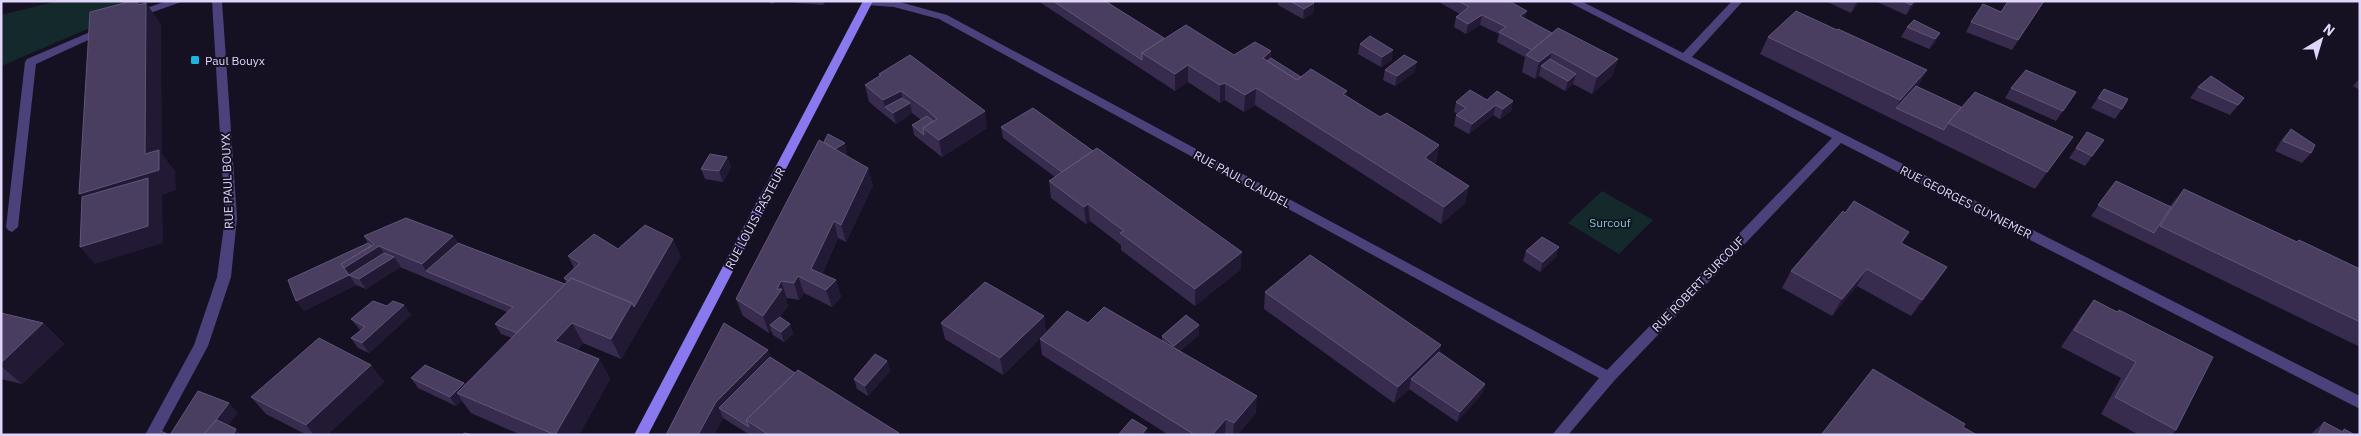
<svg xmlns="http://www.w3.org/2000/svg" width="2361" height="436" viewBox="0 0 2361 436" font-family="'IBM Plex Sans',sans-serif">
<rect width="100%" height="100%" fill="#161122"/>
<!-- green -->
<path fill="#14292b" d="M58,1H153L1,66V15Z
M1602,191L1653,220L1619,254L1568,223Z"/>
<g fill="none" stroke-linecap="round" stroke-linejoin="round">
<!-- service -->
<path fill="#4b417b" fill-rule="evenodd" d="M167,1H184L136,18L131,15L132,13Z
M104,26L108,27L109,29L108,31L36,64L18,227L12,232L8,230L6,227L25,62L27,59Z"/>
<!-- minor -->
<path fill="#4b417b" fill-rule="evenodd" d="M212,1H222L237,218L231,277L208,346L160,435H145L194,345L217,277L225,218Z
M896,1L947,15L1607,370L1832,138L1567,1H1581L1683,53L1732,1H1743L1692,57L2360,396V409L1841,143L1614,381L1568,435H1552L1599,378L939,19L894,7L867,5L862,2Z"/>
<!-- secondary -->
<path fill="#8a79ee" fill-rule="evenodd" d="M863,1H873L648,435H634Z"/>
</g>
<!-- wall -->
<path fill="#372c4d" d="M762,1H776L773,4Z
M791,1H826L823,5L797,3Z
M1038,1H1105L1164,38L1234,55L1271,51V58L1301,77L1347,96L1380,117L1439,145L1436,162L1434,164L1469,186L1465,203L1441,224L1255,105L1244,112L1225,100L1220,103L1188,82L1175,91Z
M1278,1H1311L1314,3L1313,13L1303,19L1278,5Z
M1437,1H1509L1525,18L1552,33L1618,59L1612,76L1592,94L1573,84L1565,91L1539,76L1535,79L1522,72L1525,57L1497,42L1499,34L1480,25L1466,34L1454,27L1456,17L1460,14Z
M1825,1H1859L1856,6L1851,13Z
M1875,1H1917L1906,15Z
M2008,1H2044L2012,50L1966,32L1971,22L2001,12Z
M1907,27L1940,33L1935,43L1929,49L1901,37Z
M1768,37L1918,87L1961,107L2073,137L2035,189L1760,54Z
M1360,44L1392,60L1381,67L1358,54Z
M1385,70L1415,72L1395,86L1383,80Z
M879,74L987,128L942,157L914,135L912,125L921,120L912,113L896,124L869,102L865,85L879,76Z
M2360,78V90L2353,86Z
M2198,87L2244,98L2230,115L2190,98Z
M2011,88L2076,92L2056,121L2005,98Z
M2104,89L2122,109L2115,119L2091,108Z
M1487,100L1513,101L1511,111L1500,119L1493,115L1469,134L1454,126L1456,115L1458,114L1454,112L1456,102Z
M1001,127L1241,269L1195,306L1121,250V245L1090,221L1086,224L1051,198L1049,181L1055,177L1003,138Z
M2291,129L2311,153L2302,163L2275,151L2282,139Z
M819,140L847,153L845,154L873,185L846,242L838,238L822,274L836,280L841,297L832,307L804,293L799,300L787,298L786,301L788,306L780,317L790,324L793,334L784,342L773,335L771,330L769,333L743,316L736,299Z
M2104,140L2085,166L2069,158L2076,148Z
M727,157L731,167L723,182L705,179L701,169Z
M2116,181L2170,206L2184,189L2297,242L2360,269V347L2091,216Z
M1845,213L1909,232L1902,243L1947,267L1936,284L1911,316L1857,286L1832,316L1782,288L1791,271Z
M364,236H453L458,243L565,284L566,283L564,278L574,268L568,256L618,249L681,256L621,359L583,343L577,350L599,359L610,379L579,435H521L471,413L462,401L456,406L418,388L411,378L464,383L466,385L512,338L501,334L495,324L507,312L400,267L366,289L356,285L304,311L368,243Z
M1559,247L1556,257L1540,272L1523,261L1526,251Z
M1265,292L1441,345L1439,352L1485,384L1482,394L1457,422L1409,389L1394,403L1264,309Z
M2094,300L2117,312L2176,430L2172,435H2139L2101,414L2121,378L2061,347L2081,317Z
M404,305L411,315L369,353L358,348L351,338L361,330L359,329L351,319L387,306Z
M1,313L43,323L64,344L22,384L1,379Z
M1044,316L1046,333L1003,375L945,339L941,323Z
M1088,323L1162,341V336L1199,325V335L1180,351L1256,413L1237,435H1169L1042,355L1040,339Z
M768,350L770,357L795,373L899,433V435H750L723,418L714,435H666Z
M887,361L890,371L868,396L857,389L854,379Z
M371,365L384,382L327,435H307L266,414L251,397Z
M2324,422L2341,432L2344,429L2355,435H2310Z"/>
<!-- shaded-wall -->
<path fill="#221934" d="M137,1H138L146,12V3L161,24L162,154L175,171L176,190L162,195L163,243L95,264L80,247L98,214L79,194L145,154Z
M1857,1H1859L1856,6L1851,13Z
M1914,1H1917L1906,15L1911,5Z
M1314,3L1313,13L1303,19L1304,9Z
M1527,11L1524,21L1520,16Z
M1482,15L1480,25L1466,34L1468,24Z
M1940,33L1935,43L1929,49L1935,39Z
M1393,50L1392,60L1381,67L1382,57Z
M1271,51L1270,68L1263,58Z
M1552,52L1547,69L1541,66L1539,76L1535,79L1539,62Z
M1618,59L1612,76L1592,94L1597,77Z
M1417,62L1415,72L1395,86L1397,76Z
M1188,65V82L1175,91V74Z
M1927,70L1918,87L1896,108L1900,100Z
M1576,74L1573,84L1565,91L1568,81Z
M1225,83V100L1220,103V85Z
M1256,88L1255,105L1244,112L1245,95Z
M901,91L904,107L910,103L912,113L896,124L893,113L885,107L883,100Z
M1347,91L1345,108L1343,94Z
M1513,101L1511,111L1500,119L1503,109Z
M1496,105L1493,115L1469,134L1472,124Z
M985,111L987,128L942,157L939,140Z
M2073,137L2061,154L2035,189L2047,172Z
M845,143L847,153L833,162L830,152Z
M1439,145L1436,162L1422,175L1425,158Z
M727,157L731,167L723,182L719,171Z
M868,168L873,185L846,242L841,225Z
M1469,186L1465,203L1441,224L1444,207Z
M1088,204L1090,221L1086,224L1084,207Z
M834,221L838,238L816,286L811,269Z
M453,236L464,253L426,271L422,264Z
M673,239L681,256L642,323L634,307Z
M379,246L389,260L394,257L401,267L366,289L359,279L349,275L356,285L304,311L296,301L344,268Z
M1559,247L1556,257L1540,272L1543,262Z
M1242,252L1241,269L1195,306V289Z
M1947,267L1936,284L1911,316L1922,300Z
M1867,269L1857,286L1832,316L1842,299Z
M798,276L804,293L799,300L794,283Z
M836,280L841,297L832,307L826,290Z
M781,281L787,298L786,301L788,306L773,327L770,325L771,330L769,333L763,316Z
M632,303L642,323L621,359L611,339Z
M404,305L411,315L369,353L362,343Z
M1044,316L1046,333L1003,375L1000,358Z
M43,323L64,344L22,384L1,366V363Z
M572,323L583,343L566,362L555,341Z
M790,324L793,334L784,342L781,332Z
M1199,325V335L1174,356V346Z
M1441,345L1437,362L1411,379L1409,389L1394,403L1398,387Z
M768,350L774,366L719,408L723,418L714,435H698L716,402Z
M599,359L610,379L579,435H555Z
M887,361L890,371L868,396L865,386Z
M371,365L384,382L327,435H314L306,425Z
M464,383L471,392L457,393L462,401L456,406L450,397Z
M1485,384L1482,394L1457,422L1460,412Z
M1257,396L1256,413L1237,435H1233L1234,423Z
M229,403L238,413L226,429L214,423Z
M1226,419L1225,435H1212Z
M1147,428V435H1141Z
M236,429L241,435H233Z"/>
<!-- building -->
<path fill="#493e60" stroke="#605678" d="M132,1H137L138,5L146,3L145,154L159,150V170L79,194L90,12Z
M1053,1H1105L1164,38L1142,53V60Z
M1290,1H1311L1314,3L1304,9Z
M1458,1H1509L1527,11L1520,16L1552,33L1532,50L1499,32L1506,27L1482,15L1468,24L1456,17L1469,7Z
M1903,1H1914L1911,5Z
M2008,1H2044L2018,40L1971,22L1983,4L2001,12Z
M1796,11L1837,30L1838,29L1927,70L1900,100L1768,37Z
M1914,20L1940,33L1935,39L1907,27Z
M1186,25L1234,55L1255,42L1271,51L1263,58L1297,80L1311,69L1347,91L1343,94L1380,117L1387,113L1439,145L1425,158L1469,186L1444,207L1256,88L1245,95L1225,83L1220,85L1188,65L1175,74L1142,53Z
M1558,28L1618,59L1597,77L1552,52L1539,62L1526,55Z
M1370,36L1393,50L1382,57L1360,44Z
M910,55L985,111L939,140L923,128L937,119L926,109L901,91L883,100L865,85L881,75L879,74Z
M1404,55L1417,62L1397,76L1385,70Z
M1271,58L1301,77L1297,80L1267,61Z
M1550,59L1576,74L1568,81L1541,66Z
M2026,70L2076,92L2063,111L2011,88Z
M2211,76L2244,98L2238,105L2198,87Z
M1916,86L1961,107L1948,123L1944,130L1896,108Z
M2104,89L2128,99L2122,109L2098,98Z
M1470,90L1487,100L1497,91L1513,101L1503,109L1496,105L1472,124L1456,115L1466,108L1456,102Z
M1975,92L2073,137L2047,172L1948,123Z
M902,98L910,103L893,113L885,107Z
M1033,108L1093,151L1062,172L1001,127Z
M927,116L933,121L923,128L924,135L912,125Z
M2291,129L2315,145L2311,153L2283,141Z
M2087,132L2104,140L2092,156L2076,148Z
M828,134L845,143L835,149L824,142Z
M819,140L868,168L841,225L834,221L811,269L836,280L826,290L798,276L794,283L781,281L777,289H782L763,316L736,299Z
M1097,148L1242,252L1195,289L1120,233L1124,231L1088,204L1084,207L1049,181Z
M710,154L727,157L719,171L701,169Z
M148,178V226L80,247L82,197Z
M2116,181L2171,207L2154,233L2098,205Z
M2184,189L2297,242L2299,240L2360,269V322L2160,226Z
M1854,201L1909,232L1901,243L1947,267L1922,300L1867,269L1842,299L1791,271L1843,211L1845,213Z
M406,218L453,236L422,264L379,246L344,268L341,264L374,244L364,236Z
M645,225L673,239L634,307L632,303L571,278L569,281L564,278L580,263L568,256L594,234L618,249Z
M1542,237L1559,247L1543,262L1526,251Z
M368,243L372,246L341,264L349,275L296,301L288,280Z
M458,243L565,284L517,333L495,324L513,307L426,271Z
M384,253L394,257L359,279L349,275Z
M1310,255L1441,345L1398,387L1265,292Z
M571,278L632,303L611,339L572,323L555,341L599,359L555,435L457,393Z
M985,282L1044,316L1000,358L941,323Z
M2094,300L2117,312L2119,310L2213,357L2176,430L2115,397L2136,362L2074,330Z
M373,301L387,306L393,301L404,305L362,343L351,338L365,327L351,319Z
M1104,307L1257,396L1234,423L1226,419L1212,435H1195L1040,339L1067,311L1088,323Z
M1,313L43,323L1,363Z
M1186,315L1199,325L1174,346L1162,336Z
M780,317L790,324L781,332L770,325Z
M724,323L768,350L716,402L698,435H666L691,386Z
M319,338L371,365L306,425L251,397Z
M1439,352L1485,384L1460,412L1411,379Z
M875,354L887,361L865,386L854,379Z
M770,357L795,373L746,420L749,427L719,408Z
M425,365L464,383L450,397L411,378Z
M1873,369L1965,424L1963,427L1977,435H1821Z
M798,370L899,433L897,435H769L746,420Z
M198,391L229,403L216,420L203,435H170Z
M1132,419L1147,428L1141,435H1118Z
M217,420L236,429L233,435H203Z
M2324,422L2343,432L2344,429L2355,435H2318Z
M161,431L169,435H159Z
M464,433L474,435H463Z"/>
<!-- markers -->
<rect fill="#1cb4e0" stroke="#161122" stroke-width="2" x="190" y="55" width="10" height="10" rx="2.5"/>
<g text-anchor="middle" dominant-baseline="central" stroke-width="4" stroke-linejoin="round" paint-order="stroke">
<!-- poi labels -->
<g font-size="12" fill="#dfd6fa" stroke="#161122" text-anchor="start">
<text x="205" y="60">Paul Bouyx</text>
</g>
<!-- street labels -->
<g font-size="12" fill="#dfd6fa" stroke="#161122">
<text transform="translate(1242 179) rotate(28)">RUE PAUL CLAUDEL</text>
<text transform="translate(227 181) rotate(-92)">RUE PAUL BOUYX</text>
<text transform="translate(1966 202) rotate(27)">RUE GEORGES GUYNEMER</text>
<text transform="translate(755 218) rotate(-62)">RUE LOUIS PASTEUR</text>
<text transform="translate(1698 284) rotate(-46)">RUE ROBERT SURCOUF</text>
</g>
<!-- park labels -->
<g font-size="12" fill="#6bd1c4" stroke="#161122">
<text x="1610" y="222">Surcouf</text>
</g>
</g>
<!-- border -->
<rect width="2361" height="436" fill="none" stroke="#dfd6fa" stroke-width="5"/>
<!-- north arrow -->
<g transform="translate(2321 40) rotate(38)" stroke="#161122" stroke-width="4" paint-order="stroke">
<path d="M0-4L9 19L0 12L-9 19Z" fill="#dfd6fa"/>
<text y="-8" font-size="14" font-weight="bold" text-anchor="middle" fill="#dfd6fa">N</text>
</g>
</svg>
